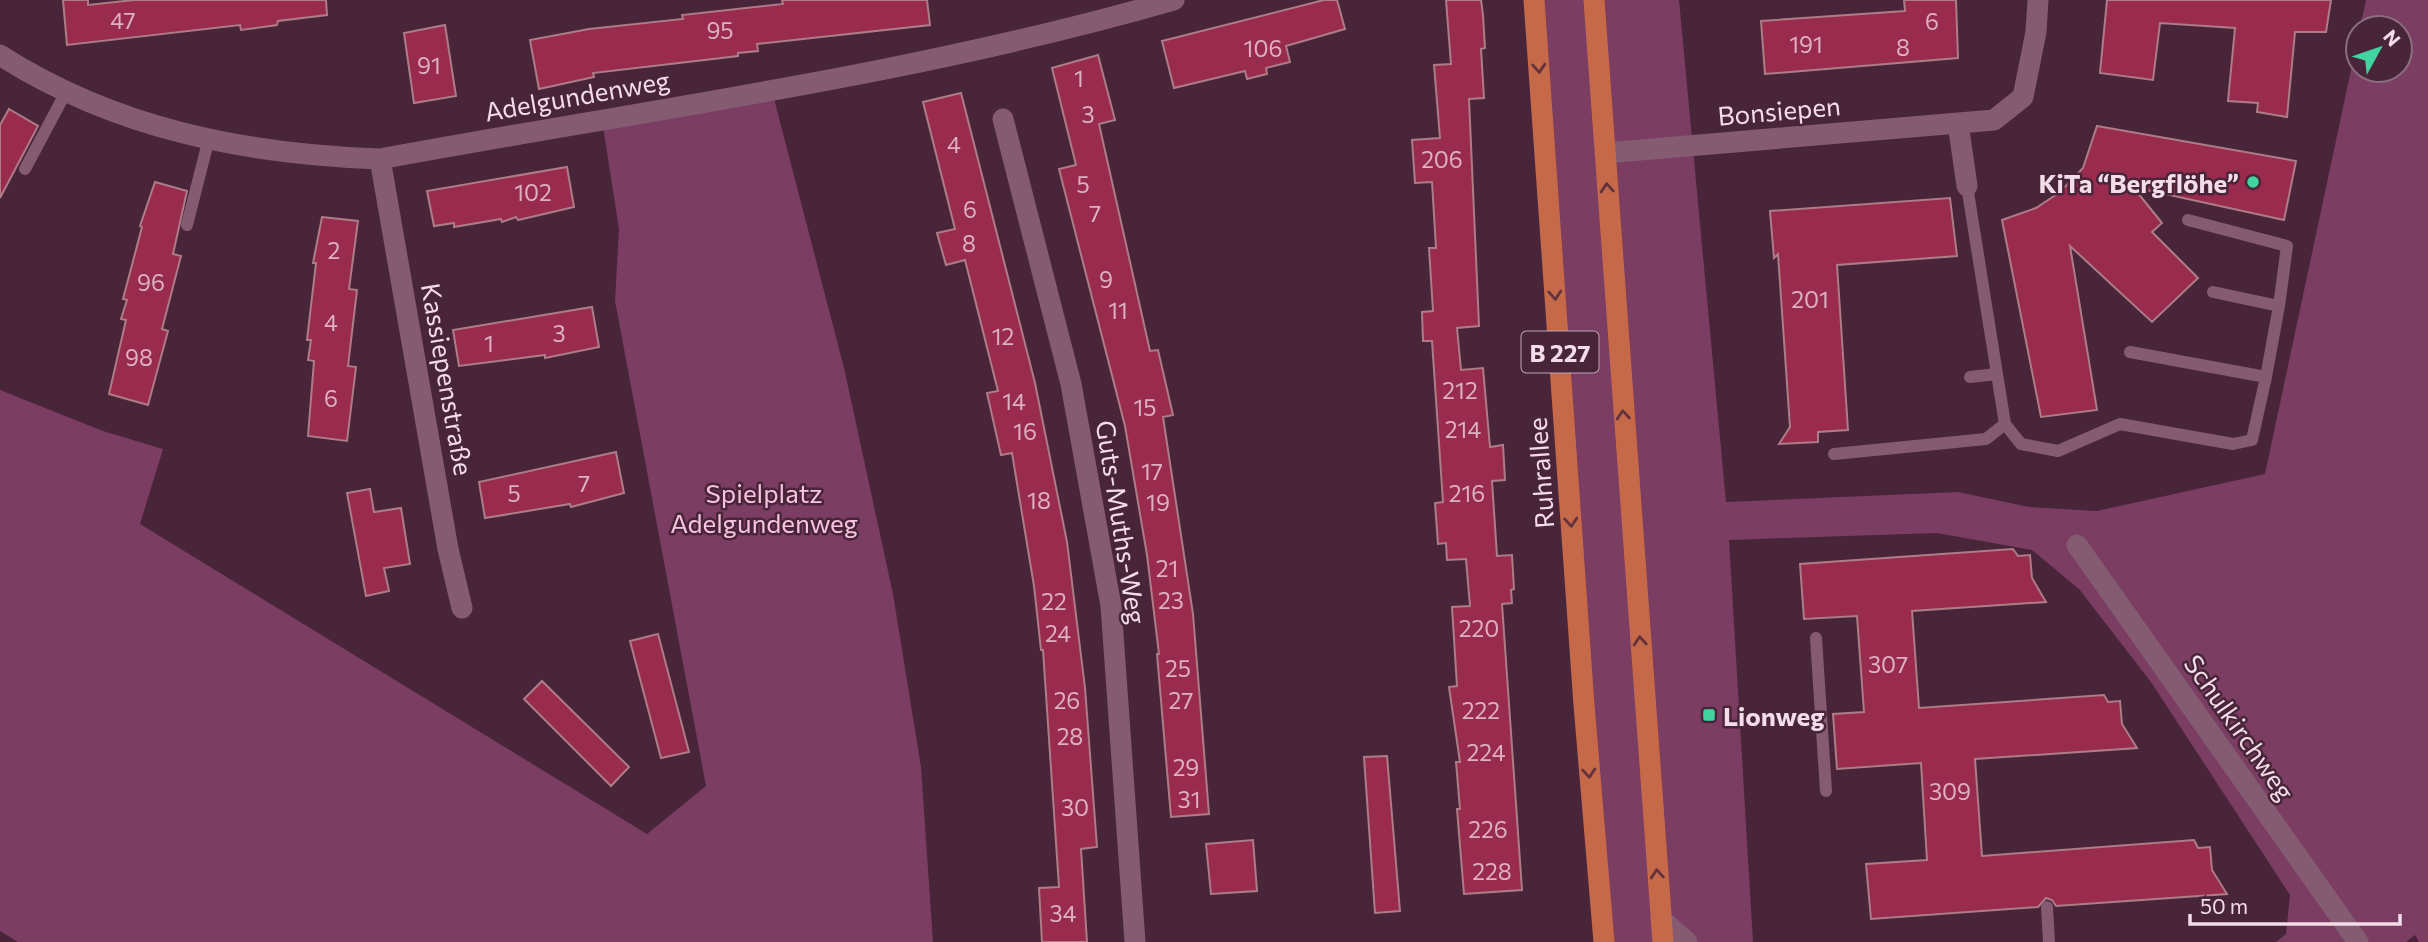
<svg xmlns="http://www.w3.org/2000/svg" width="2428" height="942" viewBox="0 0 2428 942" font-family="Commissioner,sans-serif">
<rect width="100%" height="100%" fill="#49253a"/>
<!-- green -->
<path fill="#7b3d62" d="M1535,0H1679L1726,502L1958,492L2029,507L2097,511L2265,474L2358,37V70H2400V28H2360L2366,0H2428V942H2419L2415,935L2406,942H2276L2286,934L2290,895L2151,682L2079,589L2032,550L1937,533L1729,540L1753,942H1605Z
M772,91L844,368L893,594L921,767L933,942H18L0,931V390L103,431L163,449L140,524L647,834L706,786L615,301L619,229L602,120Z"/>
<!-- building -->
<path fill="#982b4e" stroke="#ad7c86" stroke-width="2" d="M63,0H88V5L134,0H326L327,15L278,21L277,25L241,30L240,25L67,45Z
M782,0H927L930,25L757,44L758,51L738,53V56L593,73L594,77L539,89L530,40L589,29L683,19L682,15L783,4Z
M1324,0H1337L1345,29L1286,46L1290,62L1266,68L1267,74L1247,79L1245,71L1174,88L1162,41Z
M1446,0H1481L1483,15L1485,48L1481,49L1484,98L1469,99L1479,326L1457,328L1461,370L1483,368L1490,447L1503,445L1505,480L1492,481L1497,556L1512,555L1514,589L1511,590L1512,603L1502,604L1522,890L1464,894L1457,809H1460L1456,762H1460L1449,687L1457,686L1452,607L1470,606L1466,559L1447,560L1446,543L1438,544L1435,503L1443,502L1432,341H1423L1422,312L1433,311L1429,248H1436L1432,182L1415,183L1412,140L1440,138L1434,65L1451,64Z
M1904,0H1956L1958,58L1765,74L1761,21L1905,11Z
M2107,0H2331L2326,32H2295L2287,117L2257,112L2258,103L2228,101L2235,28L2160,23L2153,80L2100,73Z
M445,25L456,96L414,103L404,33Z
M1098,55L1115,120L1099,124L1150,351L1158,350L1173,415L1163,417L1193,614L1209,814L1171,817L1157,654H1159L1147,555L1125,426L1059,169L1076,165L1052,68Z
M961,93L1035,383L1067,542L1085,688L1097,847L1081,849L1087,942H1042L1039,888L1059,887L1043,650H1041L1034,586L1012,453L1001,455L987,393L998,391L965,260L946,265L937,233L955,229L923,102Z
M9,109L38,126L0,198V125Z
M2097,126L2296,161L2284,220L2133,187L2162,223L2152,232L2198,278L2152,322L2070,246L2097,410L2041,417L2002,220L2036,208L2060,192L2083,168Z
M567,167L574,207L518,220L516,217L502,222L501,219L454,227V223L434,226L427,191Z
M155,182L187,191L173,254L181,256L162,329L168,331L148,405L109,394L126,320L121,319L127,300L123,299L142,227L140,226Z
M1950,198L1957,256L1837,265L1848,430L1818,432V442L1779,444L1790,427L1778,254L1774,258L1770,211Z
M322,217L358,221L349,289L357,290L348,366L356,367L347,441L308,436L314,361L308,360L311,340H307L316,263H313Z
M592,307L599,347L545,358V355L459,366L453,330Z
M616,452L624,493L571,507L570,504L485,518L479,482Z
M370,489L374,512L401,508L410,564L384,568L389,591L366,596L347,493Z
M2013,549L2018,556L2030,555L2032,578L2046,602L1912,611L1919,708L2104,695L2108,702L2120,701L2122,724L2137,748L1975,759L1982,856L2194,840L2198,848L2210,847L2212,870L2227,894L2056,906L2052,900L2046,898L2038,907L1871,919L1866,864L1927,860L1921,763L1837,769L1833,714L1864,712L1857,616L1804,619L1800,564Z
M658,634L689,752L661,758L630,641Z
M542,681L629,767L611,786L524,699Z
M1387,756L1400,911L1375,913L1364,757Z
M1253,840L1257,891L1211,894L1206,844Z"/>
<g fill="none" stroke-linecap="round" stroke-linejoin="round">
<!-- service -->
<path stroke="#845b71" stroke-width="12" d="M25,169L66,92
M1967,186L2005,424L2021,444L2058,451L2120,424L2233,444L2252,440L2266,377
M2188,220L2287,246L2279,306
M187,225L208,142
M2130,352L2266,377L2279,306L2213,292
M1970,377L1997,374
M1834,454L1986,439L2005,424
M1816,638L1826,791
M2047,907L2049,942"/>
<!-- minor -->
<path stroke="#845b71" stroke-width="21" d="M0,55C116,129 245,154 380,159C645,110 914,75 1174,0
M1003,119L1071,384L1111,606L1135,942
M1958,123L1967,186
M1605,153L1994,120L2023,97L2036,32L2038,0
M380,159L448,549L462,608
M2077,545L2358,942
M1661,919L1687,942"/>
<!-- primary -->
<path stroke="#c66948" stroke-width="21" d="M1534,0L1584,705L1604,942
M1594,0L1663,942"/>
</g>
<!-- one-way arrows -->
<defs><path id="oneway-chevron" d="M-2-3.5L2.5 0L-2 3.5" fill="none" stroke-width="1.6" stroke-linecap="round" stroke-linejoin="round" transform="scale(1.75)"/></defs>
<g stroke="#62333d">
<use href="#oneway-chevron" transform="translate(1539 68) rotate(86)"/>
<use href="#oneway-chevron" transform="translate(1607 188) rotate(-94)"/>
<use href="#oneway-chevron" transform="translate(1555 295) rotate(86)"/>
<use href="#oneway-chevron" transform="translate(1623 415) rotate(-95)"/>
<use href="#oneway-chevron" transform="translate(1571 522) rotate(86)"/>
<use href="#oneway-chevron" transform="translate(1640 641) rotate(-94)"/>
<use href="#oneway-chevron" transform="translate(1589 773) rotate(85)"/>
<use href="#oneway-chevron" transform="translate(1657 874) rotate(-95)"/>
</g>
<!-- markers -->
<g fill="#41d4a1" stroke="#49253a" stroke-width="2.5">
<circle cx="2253" cy="182" r="7"/>
<rect x="1702" y="708" width="14" height="14" rx="3.5"/>
</g>
<g text-anchor="middle" dominant-baseline="central" stroke-width="5" stroke-linejoin="round" paint-order="stroke">
<!-- number labels -->
<g font-size="23" fill="#ddb0c2">
<text x="123" y="20">47</text>
<text x="1932" y="21">6</text>
<text x="720" y="30">95</text>
<text x="1806" y="44">191</text>
<text x="1903" y="47">8</text>
<text x="1263" y="48">106</text>
<text x="429" y="65">91</text>
<text x="1079" y="78">1</text>
<text x="1088" y="114">3</text>
<text x="954" y="144">4</text>
<text x="1442" y="159">206</text>
<text x="1083" y="184">5</text>
<text x="533" y="192">102</text>
<text x="970" y="209">6</text>
<text x="1095" y="213">7</text>
<text x="969" y="243">8</text>
<text x="334" y="250">2</text>
<text x="1106" y="279">9</text>
<text x="151" y="282">96</text>
<text x="1810" y="299">201</text>
<text x="1118" y="310">11</text>
<text x="331" y="322">4</text>
<text x="559" y="333">3</text>
<text x="1003" y="336">12</text>
<text x="489" y="343">1</text>
<text x="139" y="357">98</text>
<text x="1460" y="390">212</text>
<text x="331" y="398">6</text>
<text x="1014" y="401">14</text>
<text x="1145" y="407">15</text>
<text x="1463" y="429">214</text>
<text x="1025" y="431">16</text>
<text x="1152" y="471">17</text>
<text x="584" y="483">7</text>
<text x="514" y="493">5</text>
<text x="1467" y="493">216</text>
<text x="1039" y="500">18</text>
<text x="1158" y="502">19</text>
<text x="1167" y="568">21</text>
<text x="1171" y="600">23</text>
<text x="1054" y="601">22</text>
<text x="1479" y="628">220</text>
<text x="1058" y="633">24</text>
<text x="1888" y="664">307</text>
<text x="1178" y="668">25</text>
<text x="1067" y="700">26</text>
<text x="1181" y="700">27</text>
<text x="1481" y="710">222</text>
<text x="1070" y="736">28</text>
<text x="1486" y="752">224</text>
<text x="1186" y="767">29</text>
<text x="1950" y="791">309</text>
<text x="1189" y="799">31</text>
<text x="1075" y="807">30</text>
<text x="1488" y="829">226</text>
<text x="1492" y="871">228</text>
<text x="1063" y="913">34</text>
</g>
<!-- shield labels -->
<rect fill="#49253a" stroke="#c1a5b4" stroke-width="2" x="1521.5" y="331.5" width="77" height="41" rx="5"/>
<g font-size="24" font-weight="bold" fill="#f4dce8">
<text x="1560" y="352">B 227</text>
</g>
<!-- street labels -->
<g font-size="26" fill="#f4dce8" stroke="#49253a">
<text transform="translate(577 95) rotate(-10)">Adelgundenweg</text>
<text transform="translate(1779 110) rotate(-5)">Bonsiepen</text>
<text transform="translate(448 379) rotate(80)">Kassiepenstraße</text>
<text transform="translate(1540 473) rotate(-94)">Ruhrallee</text>
<text transform="translate(1122 522) rotate(81)">Guts-Muths-Weg</text>
<text transform="translate(2240 727) rotate(55)">Schulkirchweg</text>
</g>
<!-- poi labels -->
<g font-size="26" font-weight="bold" fill="#f4dce8" stroke="#49253a" text-anchor="end">
<text x="2239" y="182">KiTa “Bergflöhe”</text>
<text x="1723" y="715" text-anchor="start">Lionweg</text>
</g>
<!-- park labels -->
<g font-size="26" fill="#f9c3e0" stroke="#49253a">
<text x="764" y="492">Spielplatz<tspan x="764" dy="30">Adelgundenweg</tspan></text>
</g>
</g>
<!-- north arrow -->
<g transform="translate(2379 49) rotate(50)"><circle r="33" fill="#49253a" stroke="#8d6e80" stroke-width="2"/>
<path d="M0-5L12 26L0 18L-12 26Z" fill="#41d4a1"/>
<text y="-10" font-size="19" font-weight="bold" text-anchor="middle" fill="#f4dce8">N</text>
</g>
<!-- scale -->
<path d="M2190 914v10h210v-10" fill="none" stroke="#f4dce8" stroke-width="3.5"/>
<text x="2200" y="914" font-size="21" fill="#f4dce8" stroke="#49253a" stroke-width="5" paint-order="stroke">50 m</text>
</svg>
